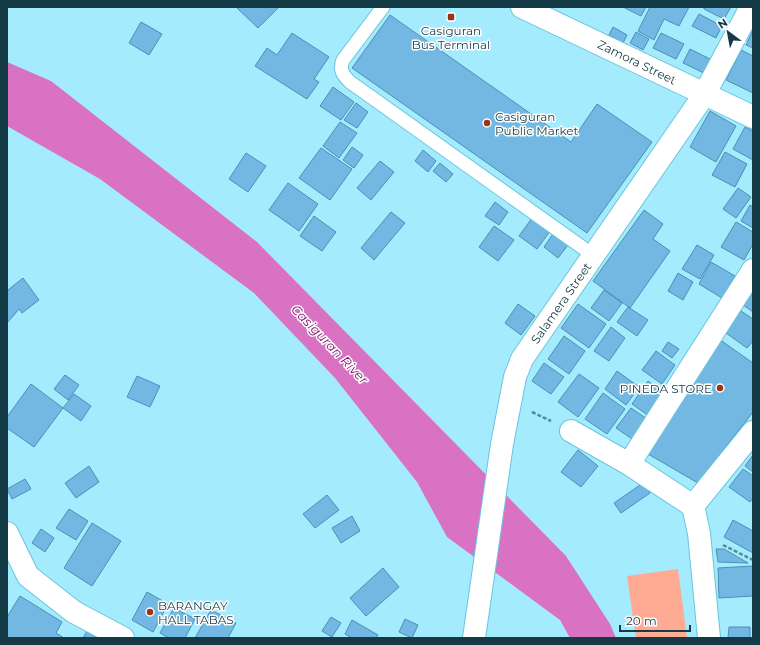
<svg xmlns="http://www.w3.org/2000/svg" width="760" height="645" viewBox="0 0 760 645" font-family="Montserrat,sans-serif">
<rect width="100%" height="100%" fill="#a5ebfe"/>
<!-- green -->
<path fill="#ffab94" d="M678,569L687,638H636L627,576Z"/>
<!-- water -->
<path fill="#da72c3" d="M7,62L51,81L257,242L566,556L610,624L616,638H570L560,620L447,537L417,482L335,378L254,293L100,179L7,126Z"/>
<!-- building -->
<path fill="#72b8e2" stroke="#498fb7" d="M236,7H279L258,28Z
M623,7H646L641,16Z
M650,7H689L679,26L664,19L654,40L638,31Z
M704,7H731L724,19L704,9Z
M699,14L722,26L716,38L692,26Z
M390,15L571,142L597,104L652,142L587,233L352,68Z
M141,22L162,34L149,55L129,43Z
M613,27L627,35L623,43L609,35Z
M753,30V48L746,45Z
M636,32L649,39L643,50L630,43Z
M292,33L329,57L314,79L319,82L307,99L255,66L267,48L277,55Z
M661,33L684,44L676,59L653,48Z
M690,49L716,62L708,75L683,63Z
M741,50L753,56V93L726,80Z
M333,87L354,102L341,120L320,106Z
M356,103L368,112L357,128L344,120Z
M710,111L736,126L716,162L690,147Z
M340,122L357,133L339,158L323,146Z
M745,127L753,131V160L733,149Z
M352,147L363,155L354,168L343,160Z
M321,148L352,169L330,200L299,178Z
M423,150L436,161L428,172L415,161Z
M725,152L747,164L735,187L712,175Z
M246,153L266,166L248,192L229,179Z
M380,161L394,172L371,200L357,188Z
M440,163L453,174L446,182L433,171Z
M288,183L318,204L299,231L269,210Z
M738,188L751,197L736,218L723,209Z
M495,202L508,212L499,225L485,216Z
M750,205L753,207V228L741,221Z
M644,210L663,224L653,239L670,251L630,308L593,281Z
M391,212L405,223L374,260L361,248Z
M314,216L336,232L322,251L300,236Z
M532,218L550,231L537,249L519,236Z
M736,222L753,232V244L744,260L721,247Z
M494,226L514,240L498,261L479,247Z
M553,234L568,245L558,258L544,247Z
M697,245L714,255L700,279L682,269Z
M711,262L735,276L722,298L699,284Z
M678,273L693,282L683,300L668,291Z
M23,278L39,300L22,313L19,309L7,323V288L8,290Z
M753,285V312L736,300Z
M604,290L622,303L609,321L591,308Z
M518,304L535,316L521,335L505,323Z
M578,304L606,324L589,348L561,328Z
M628,307L648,320L637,336L617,322Z
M735,307L753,319V341L747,348L719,328Z
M611,327L625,338L609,361L594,351Z
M564,336L585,351L569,374L548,359Z
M716,337L753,363V412L698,483L648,454Z
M668,342L679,349L672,358L662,351Z
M656,351L675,365L662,384L642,370Z
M544,363L564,377L551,394L532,381Z
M617,371L639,387L626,405L605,389Z
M579,374L599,388L578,417L558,402Z
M65,375L79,385L68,400L54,389Z
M137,376L160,386L150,407L127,397Z
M648,381L666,394L649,416L632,404Z
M31,384L63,408L34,447L7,428V417Z
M603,393L625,409L607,434L585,419Z
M74,394L91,406L81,421L63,408Z
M631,408L650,421L635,441L616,428Z
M578,450L598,466L581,487L561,472Z
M753,455V472L745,466Z
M89,466L99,482L76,498L65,483Z
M743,469L753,476V498L750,502L729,487Z
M25,479L31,489L12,499L7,489Z
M643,483L650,493L621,513L614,503Z
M327,495L339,510L315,528L303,514Z
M69,509L88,521L76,540L56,528Z
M352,516L360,531L341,543L332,528Z
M733,520L753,531V553L724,537Z
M92,523L121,541L92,586L64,568Z
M41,529L54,538L45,552L32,543Z
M716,549H724L748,563L718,562Z
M753,566V596L719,598L718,568Z
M383,568L399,587L366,616L350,598Z
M147,592L168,604L153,632L132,620Z
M20,596L62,622L56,633L64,638H7V617Z
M174,608L195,619L185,638H169L160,633Z
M211,610L236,623L228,638H195Z
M331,617L341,623L332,637L322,631Z
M405,619L418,625L412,638L399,632Z
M352,620L378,635L376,638H352L345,634Z
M729,627H750V638H728Z
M87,631L99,638H83Z"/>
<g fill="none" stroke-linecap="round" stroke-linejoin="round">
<defs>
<path id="service" d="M383,7L343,60C339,70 343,75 350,82L593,255"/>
<path id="minor" d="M522,7L753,117
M571,431L629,464L693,506L699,533L709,638
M629,464L753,270
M693,506L753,432
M7,533L28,576L74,612L123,638
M474,638L502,444L515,377L522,359L704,95L751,7"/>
</defs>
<!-- service casing -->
<use href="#service" stroke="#6ac5dc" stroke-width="15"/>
<!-- minor casing -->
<use href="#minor" stroke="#6ac5dc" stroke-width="24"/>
<!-- path -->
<path stroke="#568b99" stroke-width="2.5" stroke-dasharray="4 2" stroke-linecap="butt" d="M532,412L551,421
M723,545L753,560"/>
<!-- service -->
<use href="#service" stroke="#fff" stroke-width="13"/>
<!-- minor -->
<use href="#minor" stroke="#fff" stroke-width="22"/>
</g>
<!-- markers -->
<g fill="#9c3416" stroke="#fff" stroke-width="1.5">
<rect x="447" y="13" width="8" height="8" rx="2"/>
<circle cx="487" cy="123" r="4"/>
<circle cx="720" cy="388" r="4"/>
<circle cx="150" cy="612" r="4"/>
</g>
<g text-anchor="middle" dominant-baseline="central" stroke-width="3" stroke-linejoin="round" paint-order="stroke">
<!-- poi labels -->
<g font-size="12" fill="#143b45" stroke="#fff" text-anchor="start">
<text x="451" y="30" text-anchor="middle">Casiguran<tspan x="451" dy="14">Bus Terminal</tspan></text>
<text x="495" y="116">Casiguran<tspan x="495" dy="14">Public Market</tspan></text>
<text x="712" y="388" text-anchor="end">PINEDA STORE</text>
<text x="158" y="605">BARANGAY<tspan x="158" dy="14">HALL TABAS</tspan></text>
</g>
<!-- street labels -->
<g font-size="12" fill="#143b45" stroke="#fff">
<text transform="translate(637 62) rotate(26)">Zamora Street</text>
<text transform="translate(561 303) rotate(-55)">Salamera Street</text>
</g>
<!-- water labels -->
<g font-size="13" font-style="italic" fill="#741564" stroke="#fff">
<text transform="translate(330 344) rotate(46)">Casiguran River</text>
</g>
</g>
<!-- border -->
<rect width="760" height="645" fill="none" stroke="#143b45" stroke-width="16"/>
<!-- north arrow -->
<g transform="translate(728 32) rotate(328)" stroke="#ffffff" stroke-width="3" paint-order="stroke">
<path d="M0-3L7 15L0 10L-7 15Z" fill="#143b45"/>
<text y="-6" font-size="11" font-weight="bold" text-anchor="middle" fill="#143b45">N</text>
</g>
<!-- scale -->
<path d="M620 625v6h70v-6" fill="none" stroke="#143b45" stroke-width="2"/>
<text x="626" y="625" font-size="12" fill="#143b45" stroke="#ffffff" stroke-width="3" paint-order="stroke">20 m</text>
</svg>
